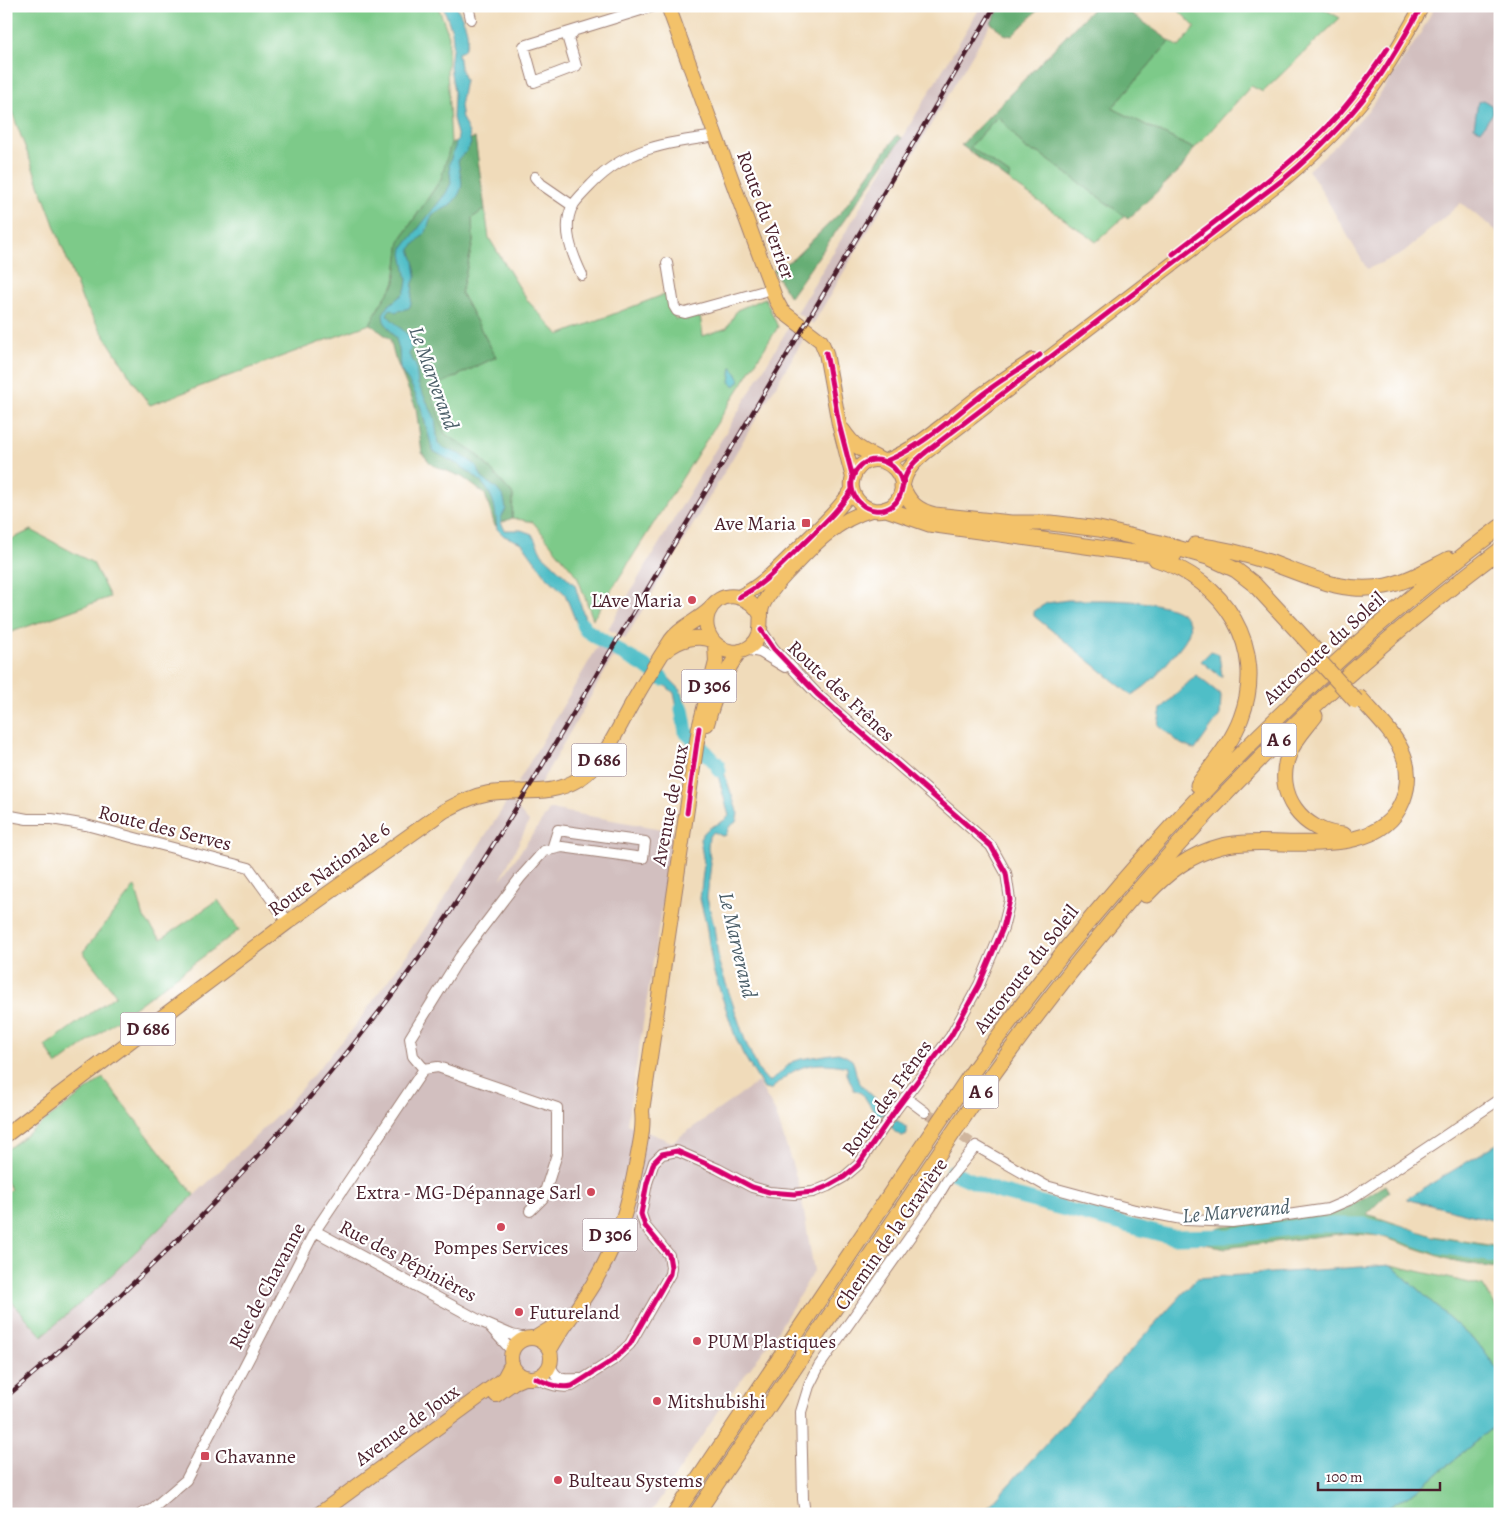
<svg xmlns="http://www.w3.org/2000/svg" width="1506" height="1520" viewBox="0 0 1506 1520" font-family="Alegreya,serif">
<rect width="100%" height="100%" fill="#fff"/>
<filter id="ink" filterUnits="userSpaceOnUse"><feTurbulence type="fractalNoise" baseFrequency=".02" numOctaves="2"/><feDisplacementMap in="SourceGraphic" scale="10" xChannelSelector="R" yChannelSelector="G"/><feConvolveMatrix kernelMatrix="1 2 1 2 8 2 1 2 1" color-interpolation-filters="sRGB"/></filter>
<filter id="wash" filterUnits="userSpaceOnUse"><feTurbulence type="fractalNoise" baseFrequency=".0096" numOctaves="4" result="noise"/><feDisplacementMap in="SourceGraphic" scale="20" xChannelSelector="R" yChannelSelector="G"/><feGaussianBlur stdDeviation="1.12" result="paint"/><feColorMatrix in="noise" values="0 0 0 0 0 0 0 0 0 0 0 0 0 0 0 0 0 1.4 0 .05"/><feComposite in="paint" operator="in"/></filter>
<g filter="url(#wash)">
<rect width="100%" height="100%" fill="#f0dbba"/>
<!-- industrial -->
<path fill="#d2bfbf" d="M981,6H1001L813,324L797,313Z
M1435,6H1500V234L1461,203L1400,255L1367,269L1316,181L1308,170L1335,146L1371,107L1419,36Z
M790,325L806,335L625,639L608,629Z
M598,646L614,656L540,784H517Z
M509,799L529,822L500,881L550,809L674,831L627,1124L672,1142L758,1082L775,1111L800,1189L814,1271L774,1337L726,1400L650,1514H6V1295L42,1336L98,1288L281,1112L352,1030L416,942Z"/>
<!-- green -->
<path fill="#7dca89" stroke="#64745a" d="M6,6H438L449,36L447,70L451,143L441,179L400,240L395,283L380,305L370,324L150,405L140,392L83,302L6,96Z
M1174,6H1319L1340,18L1263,92L1251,86L1194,149L1112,108L1170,41L1179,47L1195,27Z
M998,116L1027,150L1039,153L1125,216L1096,242L1091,238L1008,180L1010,175L970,147Z
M485,209L489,238L527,300L559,335L668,293L675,319L700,315L703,336L727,328L737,310L765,298L778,327L593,619L577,576L533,522L512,518L513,495L476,453L445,434L430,389L496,357L461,293L473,242L472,218Z
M31,530L93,563L110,597L6,634V542Z
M135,886L144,918L161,939L218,900L239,930L57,1065L45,1046L116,995L83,952Z
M103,1078L194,1195L98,1288L42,1336L6,1295V1193L11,1189L6,1182V1150Z
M1391,1265L1483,1286L1500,1313V1373L1480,1346Z
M1500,1421V1514H1377L1422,1487Z"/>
<!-- forest -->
<path fill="#66ae75" stroke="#586650" d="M1001,6H1042L1012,36L1004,34L991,23Z
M1095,6H1121L1170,41L1112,108L1194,149L1181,169L1128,219L1039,153L1027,150L998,116L970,147L1010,175L1008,180L961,145Z
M897,135L902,138L790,297L773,270L793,259L842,211Z
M475,138L485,209L472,218L473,242L461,293L496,357L430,389L445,434L476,453L513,495L512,518L495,526L485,494L462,477L432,465L422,453L416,408L394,355L390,339L370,324L380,305L395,283L400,240L441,179L451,143Z
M1385,1185L1389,1192L1367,1214L1433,1236L1500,1247V1269L1451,1260L1380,1236L1346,1233L1226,1248L1194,1242L1223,1226L1330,1214L1345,1209Z"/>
<!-- water -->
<path fill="#50bec7" stroke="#4d6e79" d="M443,6H456C464,21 473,35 463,51L458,53L460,67L465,80L460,106L462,118L469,133L471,144L466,152L458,159C460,181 469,187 449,206C444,210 437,211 432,215L426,232L410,249L414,261L416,276L413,283L411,304L409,308L395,312L392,309L389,310L387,315L409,336L411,348L409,355L416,365L418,384L435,418L438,444L443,448L460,454L476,465L483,479L496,488L504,498L506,509L501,518V523L505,530H521L532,534L542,554L575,585L585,619L592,629L601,635L596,642L578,627L565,594L546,576L522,543L504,536L497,529C496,520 496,508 492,499C482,474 454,463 433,451L421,408L412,387L400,369L399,349L396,339L384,321L383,314L388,306L404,293L406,287L407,280L402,254L403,248L446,193L451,183L449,164L458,138L453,118L454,92L450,67L453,41L452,31Z
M1483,100L1491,105L1493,113L1481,130L1474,127L1478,102Z
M732,366L740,380L735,386L730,382Z
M1068,600C1093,601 1226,592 1180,647C1166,664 1151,686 1131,695L1034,616V611L1047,603Z
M624,648L648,661L643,670L620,655Z
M1211,651L1219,655L1222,676L1221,677L1201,661Z
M661,670L679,688L685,702L688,724V727L684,729L680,722L674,693L655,677Z
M1196,675L1221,695L1220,715L1195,750L1181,744L1158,725L1161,709Z
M711,747L725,775L738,814L736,822L729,827L726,835L722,836L714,832L709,836L708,848L711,863L707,898L714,926L719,963L746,1043L759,1071L768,1081H771L792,1062L801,1059L838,1053L844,1055L852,1060C856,1068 855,1076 860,1083C868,1094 884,1102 885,1115C872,1116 869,1101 862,1094C861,1093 855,1090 854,1090L847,1074V1067C830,1063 812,1062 796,1070C787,1074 778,1084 770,1090L764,1089L743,1054L735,1036L713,970L706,924L700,899L704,864L700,839C707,824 719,827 729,816L716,768L710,763L706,762L709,748Z
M894,1121H898L907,1128V1134L902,1136L896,1133L891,1127V1122Z
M1500,1142V1222L1406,1199Z
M1391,1265L1480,1346L1500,1373V1421L1422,1487L1377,1514H982L1197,1278Z"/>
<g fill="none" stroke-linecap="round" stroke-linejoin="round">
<!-- river -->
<path stroke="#50bec7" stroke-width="15" d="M583,625L586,630L623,654L643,665L662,679
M682,709L686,732L717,764L719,770
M952,1172L996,1191L1172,1237L1230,1236L1313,1225H1364L1400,1233L1435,1245L1500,1256"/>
</g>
</g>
<g filter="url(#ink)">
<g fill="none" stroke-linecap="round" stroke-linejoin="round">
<!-- minor-tunnel -->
<path stroke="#cfb59d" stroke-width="10" stroke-dasharray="10 5" stroke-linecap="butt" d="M925,1112L976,1146"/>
<defs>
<path id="minor" d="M468,6L471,19
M574,31L568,39L576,66L534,82L524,46L654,6
M535,177L541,184L573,206
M667,263L674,306L677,311L685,313L772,289
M582,275C572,254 561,227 573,205C578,198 585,191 591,185C626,148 668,142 717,136
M745,649L760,652L785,667
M6,815L27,819H52L86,825L249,868L288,922
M424,1069L413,1056L410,1038L460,957L520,878L544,851L562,847L643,858L645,842L558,830L552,849
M424,1069L438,1067L557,1108V1154L543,1198L530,1211
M905,1097L925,1112
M315,1231L484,1323L512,1335L526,1338
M491,1328L512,1351
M550,1364C555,1381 565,1380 580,1379
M535,1378C547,1383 559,1389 572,1386L613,1360L630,1344L670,1274L671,1267L669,1255L645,1226L641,1214L647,1183L654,1162L662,1154L677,1151L718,1169L752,1187L769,1192L794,1194L813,1192L828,1186L844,1177L858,1165L895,1111L951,1036L979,985L1003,928L1010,900L1006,873L991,846L817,694L774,649L761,630
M141,1514L151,1510L186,1480L315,1231L424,1069
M805,1514L803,1499L801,1412L809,1386L819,1366L931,1207L947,1181L976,1146L1046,1186L1135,1210L1187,1220L1232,1222L1274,1217L1328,1209L1349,1200L1500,1099"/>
<path id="major" d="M668,6L776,300L782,311L821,341L826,353L839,424L853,478
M843,430C854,447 863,451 881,460
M886,461C916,449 940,427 966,407C987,390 1010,375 1033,360
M902,483C898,462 870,450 856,471C841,494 869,521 892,506C903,498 901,486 906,475C910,465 918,459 926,452L1285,178C1317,151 1346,122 1371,89C1390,63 1406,34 1422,6
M739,597C764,585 782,564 802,545C820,527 838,511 852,490
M761,616C751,594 719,587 708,613C699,639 729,663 751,646C765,635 758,621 762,607C767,594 778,583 787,573C810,548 837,519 871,510
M667,650C679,639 697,635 712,640
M707,724C714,698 724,673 740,651
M6,1135L288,922L444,811C459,803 472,796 489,793C522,788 548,798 579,779C605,762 618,728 633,702C645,681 658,660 671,640C681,626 698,621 710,609
M535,1338L553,1327L562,1316
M511 1358a20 20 0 1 1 40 0a20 20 0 1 1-40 0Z
M550,1350C563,1325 582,1304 596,1279C619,1240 629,1204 637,1160C640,1143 644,1128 642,1111L699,728L716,662L715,644
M496,1395L514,1382L526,1377
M319,1514L498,1383L504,1378L512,1363"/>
<path id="highway" d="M902,486C909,503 917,511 935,515L1011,523H1051L1099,529L1156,542L1208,557L1236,570L1254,584L1317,652
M886,509L929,524L1128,552L1174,555
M1195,545C1220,548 1245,554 1269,562C1308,576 1344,595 1386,586C1409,581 1429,569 1449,559
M1156,559C1224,580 1268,647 1241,718C1232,743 1213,764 1198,785
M1315,716C1306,728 1294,740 1289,754C1273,794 1303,833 1344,835
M1146,895C1168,872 1190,854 1222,846C1275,833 1377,866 1403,800C1420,755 1386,728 1360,698
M675,1514L971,1074C1120,866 1296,681 1500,527
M696,1514L986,1084C1130,883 1301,699 1500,550"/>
</defs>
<!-- minor casing -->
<use href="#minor" stroke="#9d7d72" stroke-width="12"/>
<!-- major casing -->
<use href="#major" stroke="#9d7d72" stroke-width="16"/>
<!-- highway casing -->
<use href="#highway" stroke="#9d7d72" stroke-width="17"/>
<!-- minor -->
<use href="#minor" stroke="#fff" stroke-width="10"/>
<!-- major -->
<use href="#major" stroke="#f3c26a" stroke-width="14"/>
<!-- highway -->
<use href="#highway" stroke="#f3c26a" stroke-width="15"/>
<defs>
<path id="rail" d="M6,1397C148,1277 279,1145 391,996C443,928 487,854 533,781L995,6"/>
</defs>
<!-- rail casing -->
<use href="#rail" stroke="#4a1f2b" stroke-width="4.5"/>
<!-- rail -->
<use href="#rail" stroke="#fff" stroke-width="2.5" stroke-dasharray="8" stroke-linecap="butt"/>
<defs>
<path id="highway-bridge" d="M1314,655L1356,701"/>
</defs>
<!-- highway-bridge casing -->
<use href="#highway-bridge" stroke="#9d7d72" stroke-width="17" stroke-linecap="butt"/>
<!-- highway-bridge -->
<use href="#highway-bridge" stroke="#f3c26a" stroke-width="15"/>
<defs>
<path id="cycleway" d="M1173,254C1228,211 1287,170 1335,118C1355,97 1372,72 1388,48
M826,353L839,424L853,478
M886,461C926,445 956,413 991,388C1007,376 1024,367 1040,355
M902,483C898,462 870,450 856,471C841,494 869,521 892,506C903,498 901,486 906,475C910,465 918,459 926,452L1285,178C1317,151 1346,122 1371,89C1390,63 1406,34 1422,6
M739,597C764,585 782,564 802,545C820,527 838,511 852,490
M687,813L699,728
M535,1378C547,1383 559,1389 572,1386L613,1360L630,1344L670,1274L671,1267L669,1255L645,1226L641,1214L647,1183L654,1162L662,1154L677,1151L718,1169L752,1187L769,1192L794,1194L813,1192L828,1186L844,1177L858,1165L895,1111L951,1036L979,985L1003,928L1010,900L1006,873L991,846L817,694L774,649L761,630"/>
</defs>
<!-- cycleway casing -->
<use href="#cycleway" stroke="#fff" stroke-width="8"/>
<!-- cycleway -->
<use href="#cycleway" stroke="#d6006c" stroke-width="5"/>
</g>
</g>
<!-- markers -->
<g fill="#d1495b" stroke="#fff" stroke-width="2">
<rect x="801" y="518" width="10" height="10" rx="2.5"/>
<circle cx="692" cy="600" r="5"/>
<circle cx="591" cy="1192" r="5"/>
<circle cx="501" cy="1227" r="5"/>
<circle cx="519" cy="1312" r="5"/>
<circle cx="697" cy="1341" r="5"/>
<circle cx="657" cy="1401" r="5"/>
<rect x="200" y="1451" width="10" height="10" rx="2.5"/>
<circle cx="558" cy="1480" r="5"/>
</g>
<g text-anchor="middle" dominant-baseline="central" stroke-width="4.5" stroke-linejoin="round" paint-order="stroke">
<!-- shield labels -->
<g fill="#fff" stroke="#80626b" stroke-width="1">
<rect x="681.5" y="669.5" width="55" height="33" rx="4"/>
<rect x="1261.5" y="723.5" width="35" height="33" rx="4"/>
<rect x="571.5" y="743.5" width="55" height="33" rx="4"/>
<rect x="120.5" y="1012.5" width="55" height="33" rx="4"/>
<rect x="963.5" y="1075.5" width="35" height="33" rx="4"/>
<rect x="582.5" y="1218.5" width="55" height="33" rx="4"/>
</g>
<g font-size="19" font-weight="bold" fill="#4a1f2b">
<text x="709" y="686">D 306</text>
<text x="1279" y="740">A 6</text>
<text x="599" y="760">D 686</text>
<text x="148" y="1029">D 686</text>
<text x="981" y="1092">A 6</text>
<text x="610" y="1235">D 306</text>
</g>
<!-- street labels -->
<g font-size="20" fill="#4a1f2b" stroke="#fff">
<text transform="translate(766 215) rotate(70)">Route du Verrier</text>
<text transform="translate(1324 648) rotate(-42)">Autoroute du Soleil</text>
<text transform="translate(841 691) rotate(43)">Route des Frênes</text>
<text transform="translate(670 805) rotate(-79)">Avenue de Joux</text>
<text transform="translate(165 828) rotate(14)">Route des Serves</text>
<text transform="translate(329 869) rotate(-36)">Route Nationale 6</text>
<text transform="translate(1026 969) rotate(-52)">Autoroute du Soleil</text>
<text transform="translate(887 1098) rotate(-54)">Route des Frênes</text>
<text transform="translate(891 1234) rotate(-55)">Chemin de la Gravière</text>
<text transform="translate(408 1261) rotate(28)">Rue des Pépinières</text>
<text transform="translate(267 1286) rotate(-62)">Rue de Chavanne</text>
<text transform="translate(407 1425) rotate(-36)">Avenue de Joux</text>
</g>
<!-- poi labels -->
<g font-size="20" fill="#4a1f2b" stroke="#fff" text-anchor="start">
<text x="796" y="523" text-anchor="end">Ave Maria</text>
<text x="682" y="600" text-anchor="end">L'Ave Maria</text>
<text x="581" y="1192" text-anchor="end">Extra - MG-Dépannage Sarl</text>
<text x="501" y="1247" text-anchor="middle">Pompes Services</text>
<text x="529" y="1312">Futureland</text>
<text x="707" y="1341">PUM Plastiques</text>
<text x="667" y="1401">Mitshubishi</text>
<text x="215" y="1456">Chavanne</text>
<text x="568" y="1480">Bulteau Systems</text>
</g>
<!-- water labels -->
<g font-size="21" font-style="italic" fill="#4c5f69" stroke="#fff">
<text transform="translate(434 378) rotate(70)">Le Marverand</text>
<text transform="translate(738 945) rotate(77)">Le Marverand</text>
<text transform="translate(1236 1211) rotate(-5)">Le Marverand</text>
</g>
</g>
<!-- margin -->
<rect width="1506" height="1520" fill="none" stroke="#fff" stroke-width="25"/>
<!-- scale -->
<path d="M1318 1482v8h122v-8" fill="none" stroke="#4a1f2b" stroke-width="2.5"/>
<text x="1326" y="1482" font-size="15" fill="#4a1f2b" stroke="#ffffff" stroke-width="4" paint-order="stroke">100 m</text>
</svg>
